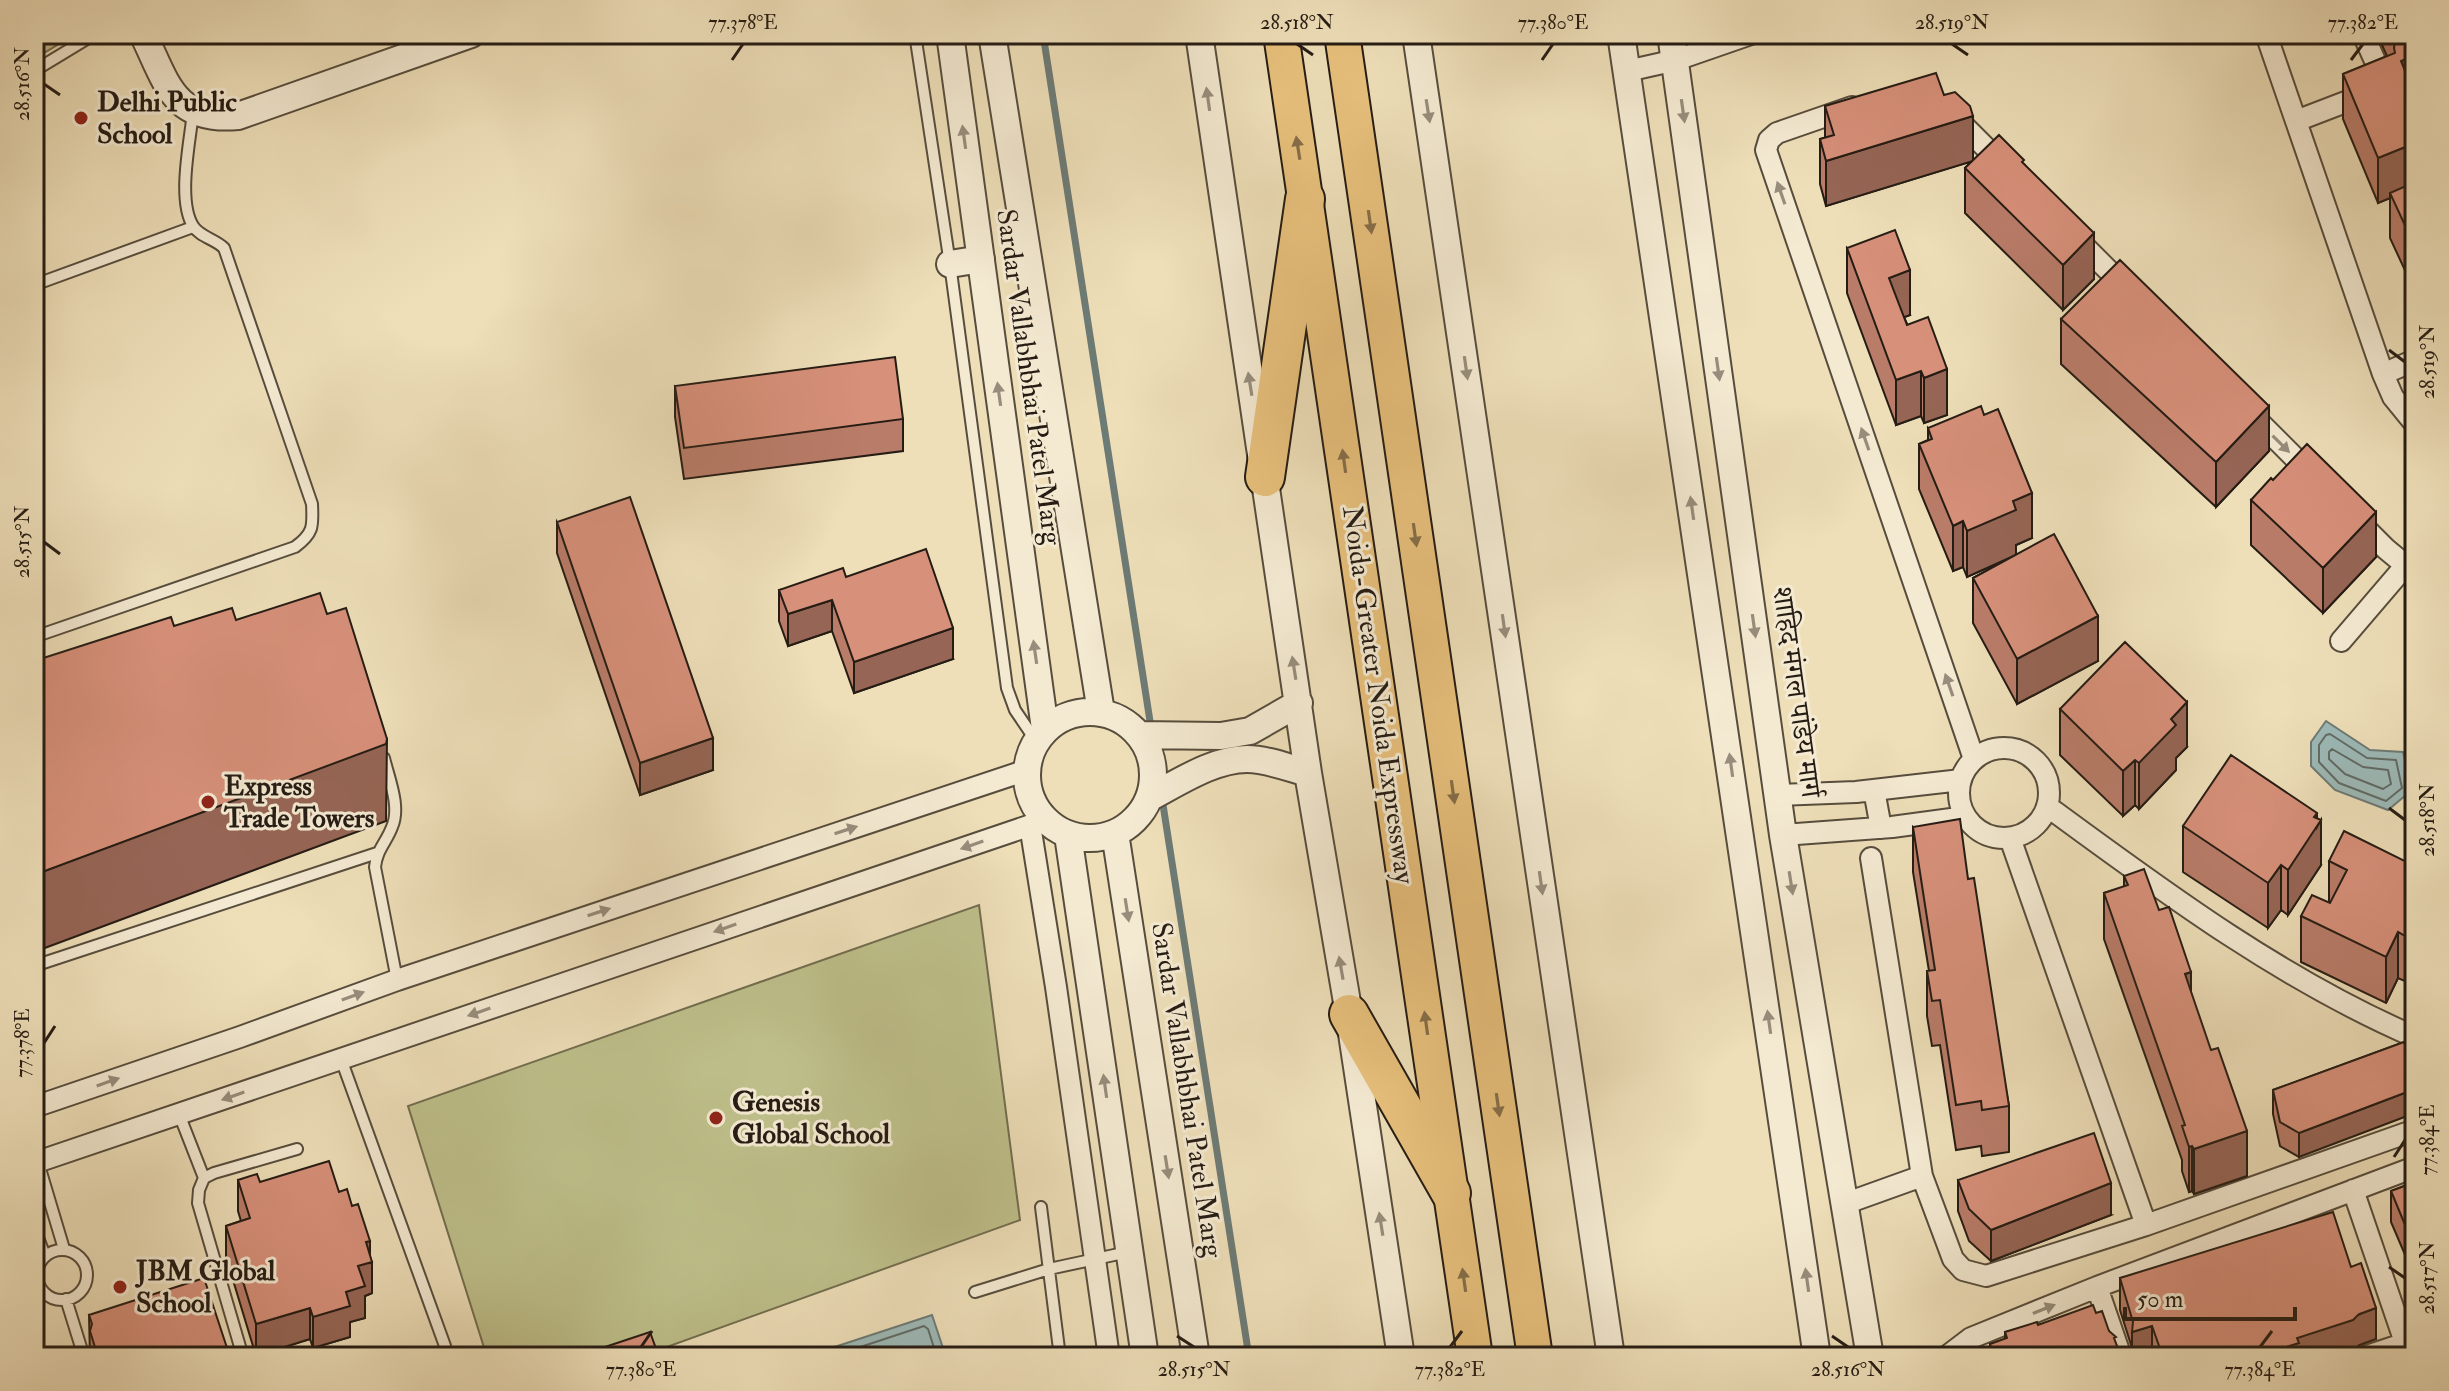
<svg xmlns="http://www.w3.org/2000/svg" width="2449" height="1391" viewBox="0 0 2449 1391" font-family="'IM FELL Double Pica','Noto Serif Devanagari',serif">
<rect width="100%" height="100%" fill="#eedfb9"/>
<filter id="stains"><feTurbulence type="fractalNoise" baseFrequency=".0025" numOctaves="4"/><feColorMatrix values="0 0 0 0 .2 0 0 0 0 .09 0 0 0 0 .02 0 0 0 .5 -.17"/></filter>
<radialGradient id="worn" r=".72"><stop offset=".6" stop-color="#630" stop-opacity="0"/><stop offset="1" stop-color="#630" stop-opacity=".3"/></radialGradient>
<!-- green -->
<path fill="#bec08b" stroke="#726e50" stroke-width="2" d="M34,34H71L72,36L34,59Z
M979,905L1020,1220L639,1357H487L408,1106Z"/>
<!-- water -->
<path fill="#9dbab8" stroke="#6d7b76" stroke-width="2" d="M2326,721L2370,750L2403,752L2412,790L2388,810L2335,790L2311,766V742Z
M932,1315L946,1357H804Z"/>
<g fill="none" stroke-linecap="round" stroke-linejoin="round">
<!-- shore -->
<path stroke="#616b66" stroke-width="2" d="M2330,734L2367,758L2396,760L2402,788L2386,801L2339,783L2319,762V745L2326,735Z
M2332,749L2363,767L2388,770L2391,784L2383,789L2345,774L2329,759V752Z
M830,1357L924,1326L928,1329L937,1357"/>
<!-- stream -->
<path stroke="#6d7b76" stroke-width="7" d="M1043,34L1249,1357"/>
<defs>
<path id="service" d="M915,34L950,264L1007,688L1015,710L1036,741
M34,71L95,34
M34,285L193,227
M34,637L295,547C314,533 313,526 312,504L224,248C215,239 200,237 193,226C177,200 190,142 193,112
M384,758C389,779 401,807 392,827C386,843 377,849 375,867L397,980
M34,966L377,853
M341,1059L445,1346
M179,1114L204,1178
M38,1162L64,1249
M1041,1207L1060,1357
M34,1227L45,1256
M37 1275a25 25 0 1 1 50 0a25 25 0 1 1-50 0Z
M975,1292L1049,1269L1128,1252
M66,1299L84,1357
M243,1357L198,1203L199,1190L204,1178L214,1173L297,1149"/>
<path id="minor" d="M2266,34L2383,374L2415,360
M1627,71L1676,60L1751,34
M1852,107L1777,133L1769,140L1766,150L1974,759
M1954,116L2005,167
M2296,121L2382,88L2384,81L2363,34
M2076,238L2127,289
M2383,374L2393,397L2415,424
M2251,414L2313,476
M2358,521L2386,549L2415,573
M2341,641L2406,565
M1959 793a45 45 0 1 1 90 0a45 45 0 1 1-90 0Z
M1874,790L1881,828
M1777,795L1856,792L1961,780
M2047,806C2164,892 2281,979 2415,1037
M1030,825L1056,987L1109,1357
M1783,835L1892,827L1966,817
M2010,838L2146,1225
M1871,858L1922,1176L1953,1259L1963,1270L1986,1276L2146,1225L2415,1130
M34,1107L240,1037L397,980L1027,770
M34,1163L1046,820
M2353,1190L2410,1357
M1844,1204L1922,1176
M2097,1287L2121,1357
M1946,1357L1971,1338L2097,1287L2415,1167
M2364,1357L2415,1340"/>
<path id="tertiary" d="M143,34C167,83 173,122 238,116L471,34
M950,34L1045,729
M992,34L1101,712
M1199,34L1308,773L1349,1014L1401,1357
M1416,34L1611,1357
M1621,34L1817,1357
M1671,34L1783,835L1870,1357
M950,264L981,259
M1027 775a63 63 0 1 1 126 0a63 63 0 1 1-126 0Z
M1139,735L1221,736L1250,731L1299,703
M1149,798C1178,783 1213,759 1247,759C1267,759 1289,768 1308,773
M1115,833L1196,1357
M1068,835L1145,1357"/>
<path id="trunk" d="M1281,34L1475,1357
M1342,34L1535,1357"/>
<path id="motorway" d="M1265,477L1305,199
M1349,1014L1451,1193"/>
</defs>
<!-- service casing -->
<use href="#service" stroke="#574d3d" stroke-width="14"/>
<!-- minor casing -->
<use href="#minor" stroke="#574d3d" stroke-width="24"/>
<!-- tertiary casing -->
<use href="#tertiary" stroke="#574d3d" stroke-width="30"/>
<!-- trunk casing -->
<use href="#trunk" stroke="#251c14" stroke-width="38"/>
<!-- motorway casing -->
<use href="#motorway" stroke="#251c14" stroke-width="42"/>
<!-- service -->
<use href="#service" stroke="#f4ead2" stroke-width="10"/>
<!-- minor -->
<use href="#minor" stroke="#f4ead2" stroke-width="20"/>
<!-- tertiary -->
<use href="#tertiary" stroke="#f4ead2" stroke-width="26"/>
<!-- trunk -->
<use href="#trunk" stroke="#e7c07c" stroke-width="34"/>
<!-- motorway -->
<use href="#motorway" stroke="#e7c07c" stroke-width="38"/>
</g>
<!-- wall -->
<path fill="#b97c69" stroke="#251c14" stroke-width="2" d="M2377,34H2415V292L2390,238V198L2378,203L2343,119V74L2387,56Z
M1944,95L1973,160L2024,164L2094,279L2063,310L1965,213V168L1972,161L1826,206L1820,184V139L1825,138V106Z
M1847,248L1910,315L1904,317L1947,415L1924,423L1921,416L1896,425L1847,293Z
M2061,319L2269,451L2216,507L2061,364Z
M675,386L903,419V451L684,479L675,417Z
M1928,428L2032,538L2016,545V555L2098,661L2017,704L1973,623V578L2012,557L1967,577L1963,567L1953,571L1919,489V444L1928,440Z
M2251,500L2376,557L2323,613L2251,545Z
M557,522L713,770L640,795L557,553Z
M846,577L953,659L854,693L832,631L788,646L779,621V590Z
M2060,709L2187,747L2176,758V770L2139,809L2135,805L2123,816L2060,755Z
M2183,826L2321,865L2288,915L2281,910L2268,928L2183,872Z
M1913,827L1968,879L2009,1106V1152L1982,1156L1981,1146L1956,1150L1940,1045L1932,1046L1927,1016V971H1929L1913,872Z
M2329,861L2415,866V965L2407,982L2398,978L2386,1003L2301,962V916L2329,902Z
M2124,876L2159,910L2191,993L2247,1176L2194,1194L2192,1191L2189,1192L2182,1171V1160L2104,939V893L2124,887Z
M2404,1042L2299,1157L2280,1146L2273,1114V1090Z
M238,1180L339,1192L370,1255L372,1293L365,1296V1318L350,1322V1337L313,1348L310,1339L256,1356L226,1257V1226L241,1221L238,1211Z
M1958,1180L2111,1215L1991,1261L1969,1241L1958,1211Z
M2415,1182V1289L2412,1282V1271L2391,1222V1191Z
M2351,1267L2376,1339L2359,1345L2353,1351L2335,1357H2132V1348L2120,1310V1278Z
M2096,1313L2109,1331L2116,1344L2121,1357H1990V1344L2005,1339V1332Z
M89,1315L230,1357H90Z"/>
<!-- shaded-wall -->
<path fill="#966555" stroke="#251c14" stroke-width="2" d="M2415,55V100L2401,61Z
M1973,116V161L1826,206V161Z
M2415,143V188L2390,193V198L2378,203V158Z
M2094,233V279L2063,310V265Z
M1910,270V315L1889,323V278Z
M1947,369V415L1924,423V378Z
M1921,371V416L1896,425V380Z
M2269,406V451L2216,507V462Z
M2032,493V538L2016,545V555L1967,577V531L2013,501Z
M2376,512V557L2323,613V568Z
M1963,521V567L1953,571V526Z
M832,600V631L788,646V614Z
M2098,616V661L2017,704V659Z
M953,628V659L854,693V662Z
M42,643V720L34,723V645Z
M2187,702V747L2176,758V770L2139,809V763L2171,719Z
M713,738V770L640,795V763Z
M387,739L386,821L34,952V875Z
M2135,760V805L2123,816V771Z
M2317,813V827L2321,820V865L2288,915V870Z
M2281,865V910L2268,928V883Z
M2415,920V965L2407,982V937Z
M2398,932V978L2386,1003V957Z
M2191,972V1017L2185,974Z
M2415,1089V1113L2299,1157V1133Z
M2247,1131V1176L2194,1194V1149Z
M2192,1146V1191L2189,1192V1147Z
M2111,1183V1215L1991,1261V1230Z
M370,1241V1263L372,1262V1293L365,1296V1318L350,1322V1337L313,1348V1317L346,1292L366,1242Z
M310,1308V1339L256,1356V1324Z
M2376,1308V1339L2359,1345L2353,1351L2335,1357H2255L2297,1338Z
M2152,1326V1357H2132V1332Z"/>
<!-- building -->
<path fill="#d7907a" stroke="#251c14" stroke-width="2" d="M2396,34H2415V55L2401,61L2415,95V143L2378,158L2343,74L2395,53L2394,48Z
M1936,73L1944,95L1955,92L1970,106L1973,116L1826,161L1820,139L1834,135L1825,106Z
M1999,135L2024,160L2022,162L2094,233L2063,265L1965,168Z
M2415,182V247L2390,193Z
M1895,230L1910,270L1889,278L1907,325L1928,317L1947,369L1924,378L1921,371L1896,380L1847,248Z
M2120,260L2269,406L2216,462L2061,319Z
M895,357L903,419L684,448L675,386Z
M1981,406L1984,415L1998,409L2032,493L2013,501L2016,510L1967,531L1963,521L1953,526L1919,444L1932,439L1928,428Z
M2307,444L2376,512L2323,568L2251,500L2271,478L2273,480Z
M630,497L713,738L640,763L557,522Z
M2054,534L2098,616L2017,659L1973,578Z
M926,549L953,628L854,662L832,600L788,614L779,590L843,568L846,577Z
M320,593L327,614L346,608L387,739L386,744L34,875V661L171,617L174,626L232,608L236,620Z
M34,619L42,643L34,645Z
M2125,642L2187,702L2171,719L2176,725L2139,763L2135,760L2123,771L2060,709Z
M2231,755L2317,813L2314,817L2321,820L2288,870L2281,865L2268,883L2183,826Z
M1960,819L1968,879L1974,878L2009,1106L1982,1110L1981,1101L1956,1105L1940,1000L1932,1001L1927,971L1935,970L1913,827Z
M2344,831L2415,866V920L2407,937L2398,932L2386,957L2301,916L2312,895L2330,903L2347,870L2329,861Z
M2144,869L2159,910L2169,907L2191,972L2185,974L2211,1050L2218,1048L2247,1131L2194,1149L2192,1146L2189,1147L2182,1126L2185,1125L2104,893L2128,885L2124,876Z
M2404,1042L2415,1073V1089L2299,1133L2280,1122L2273,1090Z
M2094,1133L2111,1183L1991,1230L1969,1209L1958,1180Z
M329,1161L339,1192L347,1189L352,1206L358,1204L370,1241L366,1242L372,1262L358,1266L365,1286L346,1292L350,1306L313,1317L310,1308L256,1324L226,1226L250,1218L238,1180L257,1174L260,1182Z
M2415,1182V1249L2391,1191Z
M2333,1212L2351,1267L2361,1263L2376,1308L2359,1314L2353,1320L2297,1338L2299,1343L2255,1357H2163L2152,1326L2132,1332L2133,1322L2120,1278Z
M204,1278L230,1357H98L90,1331L92,1324L89,1315Z
M2093,1305L2096,1313L2102,1311L2109,1331L2116,1337L2114,1338L2121,1357H1994L1990,1344L2007,1338L2005,1332L2037,1322L2038,1325Z
M34,1327L46,1357H34Z
M650,1332L659,1357H575Z"/>
<!-- one-way arrows -->
<defs><path id="oneway-solid" d="M-6-.8H1V-3.2L6.5 0L1 3.2V.8H-6Z" transform="scale(2)"/></defs>
<g fill="#978d7c">
<use href="#oneway-solid" transform="translate(1208 99) rotate(-98)"/>
<use href="#oneway-solid" transform="translate(1428 111) rotate(81)"/>
<use href="#oneway-solid" transform="translate(1683 111) rotate(82)"/>
<use href="#oneway-solid" transform="translate(964 137) rotate(-98)"/>
<use href="#oneway-solid" transform="translate(1781 193) rotate(-109)"/>
<use href="#oneway-solid" transform="translate(1466 368) rotate(82)"/>
<use href="#oneway-solid" transform="translate(1718 369) rotate(82)"/>
<use href="#oneway-solid" transform="translate(1250 384) rotate(-99)"/>
<use href="#oneway-solid" transform="translate(999 394) rotate(-98)"/>
<use href="#oneway-solid" transform="translate(1865 439) rotate(-109)"/>
<use href="#oneway-solid" transform="translate(2281 444) rotate(45)"/>
<use href="#oneway-solid" transform="translate(1692 508) rotate(-98)"/>
<use href="#oneway-solid" transform="translate(1504 626) rotate(82)"/>
<use href="#oneway-solid" transform="translate(1754 626) rotate(82)"/>
<use href="#oneway-solid" transform="translate(1035 652) rotate(-98)"/>
<use href="#oneway-solid" transform="translate(1294 668) rotate(-99)"/>
<use href="#oneway-solid" transform="translate(1949 685) rotate(-109)"/>
<use href="#oneway-solid" transform="translate(1731 765) rotate(-98)"/>
<use href="#oneway-solid" transform="translate(846 830) rotate(-18)"/>
<use href="#oneway-solid" transform="translate(972 845) rotate(161)"/>
<use href="#oneway-solid" transform="translate(1541 883) rotate(82)"/>
<use href="#oneway-solid" transform="translate(1791 883) rotate(81)"/>
<use href="#oneway-solid" transform="translate(1127 910) rotate(81)"/>
<use href="#oneway-solid" transform="translate(599 912) rotate(-18)"/>
<use href="#oneway-solid" transform="translate(725 928) rotate(161)"/>
<use href="#oneway-solid" transform="translate(1341 968) rotate(-100)"/>
<use href="#oneway-solid" transform="translate(353 996) rotate(-20)"/>
<use href="#oneway-solid" transform="translate(479 1012) rotate(161)"/>
<use href="#oneway-solid" transform="translate(1769 1022) rotate(-98)"/>
<use href="#oneway-solid" transform="translate(108 1082) rotate(-19)"/>
<use href="#oneway-solid" transform="translate(1105 1086) rotate(-98)"/>
<use href="#oneway-solid" transform="translate(233 1096) rotate(161)"/>
<use href="#oneway-solid" transform="translate(1167 1167) rotate(81)"/>
<use href="#oneway-solid" transform="translate(1381 1224) rotate(-99)"/>
<use href="#oneway-solid" transform="translate(1807 1280) rotate(-98)"/>
<use href="#oneway-solid" transform="translate(2044 1309) rotate(-22)"/>
</g>
<g fill="#866e48">
<use href="#oneway-solid" transform="translate(1298 148) rotate(-99)"/>
<use href="#oneway-solid" transform="translate(1370 222) rotate(82)"/>
<use href="#oneway-solid" transform="translate(1344 461) rotate(-98)"/>
<use href="#oneway-solid" transform="translate(1415 535) rotate(82)"/>
<use href="#oneway-solid" transform="translate(1453 792) rotate(82)"/>
<use href="#oneway-solid" transform="translate(1426 1023) rotate(-98)"/>
<use href="#oneway-solid" transform="translate(1498 1105) rotate(82)"/>
<use href="#oneway-solid" transform="translate(1464 1280) rotate(-98)"/>
</g>
<!-- ticks -->
<path fill="none" stroke="#251c14" stroke-width="3" d="M1297,44L1313,55M1952,44L1968,55M732,60L743,44M1542,60L1553,44M2351,60L2363,44M44,84L60,95M2389,350L2405,362M44,542L60,554M2389,808L2405,820M44,1043L55,1026M2394,1157L2405,1140M2389,1267L2405,1278M1177,1336L1194,1347M1832,1336L1848,1347M641,1347L652,1331M1450,1347L1462,1331M2260,1347L2272,1331"/>
<!-- markers -->
<g fill="#8f2418" stroke="#f4ead2" stroke-width="3">
<circle cx="81" cy="118" r="8"/>
<circle cx="208" cy="802" r="8"/>
<circle cx="716" cy="1118" r="8"/>
<circle cx="120" cy="1287" r="8"/>
</g>
<g text-anchor="middle" dominant-baseline="central" stroke-width="6" stroke-linejoin="round" paint-order="stroke">
<!-- poi labels -->
<g font-size="28" font-weight="bold" fill="#251c14" stroke="#f4ead2" text-anchor="start">
<text x="97" y="102">Delhi Public<tspan x="97" dy="32">School</tspan></text>
<text x="224" y="786">Express<tspan x="224" dy="32">Trade Towers</tspan></text>
<text x="732" y="1102">Genesis<tspan x="732" dy="32">Global School</tspan></text>
<text x="136" y="1271">JBM Global<tspan x="136" dy="32">School</tspan></text>
</g>
<!-- street labels -->
<g font-size="28" fill="#251c14" stroke="#f4ead2">
<text transform="translate(1029 377) rotate(82)">Sardar Vallabhbhai Patel Marg</text>
<text transform="translate(1796 692) rotate(82)">शाहिद मंगल पांडेय मार्ग</text>
<text transform="translate(1378 695) rotate(82)">Noida-Greater Noida Expressway</text>
<text transform="translate(1187 1090) rotate(81)">Sardar Vallabhbhai Patel Marg</text>
</g>
</g>
<!-- margin -->
<rect width="2449" height="1391" fill="none" stroke="#eedfb9" stroke-width="88"/>
<!-- scale -->
<path d="M2125 1307v12h170v-12" fill="none" stroke="#251c14" stroke-width="4"/>
<text x="2137" y="1307" font-size="24" fill="#251c14" stroke="#f4ead2" stroke-width="6" paint-order="stroke">50 m</text>
<rect x="44" y="44" width="2361" height="1303" fill="none" stroke="#251c14" stroke-width="3"/>
<g font-size="20" text-anchor="middle" fill="#251c14">
<text x="743" y="29">77.378°E</text>
<text x="1297" y="29">28.518°N</text>
<text x="1553" y="29">77.380°E</text>
<text x="1952" y="29">28.519°N</text>
<text x="2363" y="29">77.382°E</text>
<text transform="translate(22 84) rotate(-90)" y="7">28.516°N</text>
<text transform="translate(2427 362) rotate(-90)" y="7">28.519°N</text>
<text transform="translate(22 542) rotate(-90)" y="7">28.515°N</text>
<text transform="translate(2427 820) rotate(-90)" y="7">28.518°N</text>
<text transform="translate(22 1043) rotate(-90)" y="7">77.378°E</text>
<text transform="translate(2427 1140) rotate(-90)" y="7">77.384°E</text>
<text transform="translate(2427 1278) rotate(-90)" y="7">28.517°N</text>
<text x="641" y="1376">77.380°E</text>
<text x="1194" y="1376">28.515°N</text>
<text x="1450" y="1376">77.382°E</text>
<text x="1848" y="1376">28.516°N</text>
<text x="2260" y="1376">77.384°E</text>
</g>
<rect width="100%" height="100%" filter="url(#stains)"/>
<rect width="100%" height="100%" fill="url(#worn)"/>
</svg>
